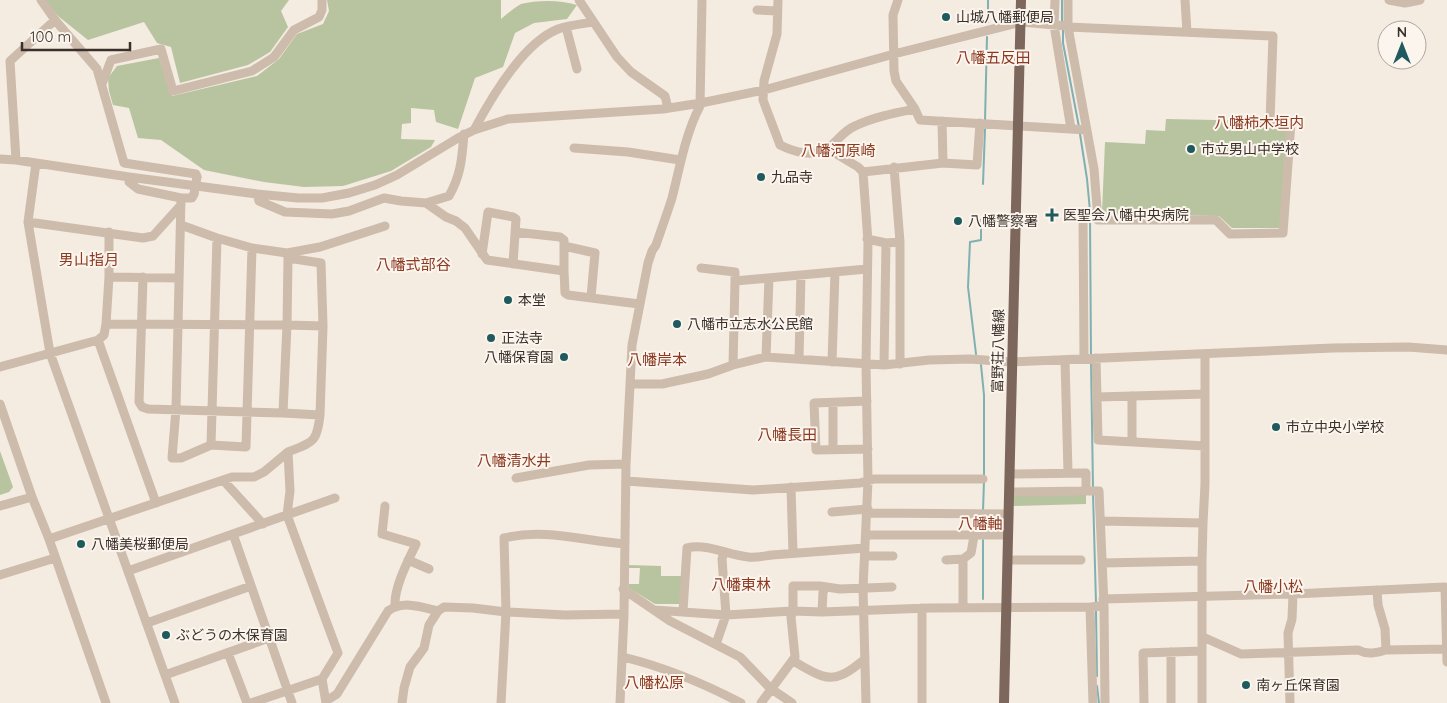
<svg xmlns="http://www.w3.org/2000/svg" width="1447" height="703" viewBox="0 0 1447 703" font-family="Quicksand,'Noto Sans JP',sans-serif">
<rect width="100%" height="100%" fill="#f4ebe1"/>
<!-- green -->
<path fill="#b8c4a0" d="M44,0H289L281,11L288,27L270,52L248,65L180,83L171,47L157,43L144,22L88,40L58,16Z
M327,0H501V19C507,14 514,8 521,4C538,0 560,0 577,5L567,19L534,23L515,33L503,67L475,78L458,129L436,122L434,110L411,108V123L402,124L401,139L435,140L431,147L391,171L343,186L304,187L264,182L204,170L161,140L138,138L129,108L113,105L109,91L108,78L117,66L159,58L172,96L257,76L279,59L297,34L323,24L329,11Z
M1166,119L1265,121V126L1287,127L1280,228H1232L1219,216L1105,214L1102,212L1105,142L1145,144L1146,130L1165,131Z
M0,451L13,487L9,492L0,495Z
M1086,494V504L1013,506V495Z
M628,565L661,566V576H682L680,604H655L629,588V584H639L640,568H629Z"/>
<g fill="none" stroke-linecap="round" stroke-linejoin="round">
<!-- stream -->
<path stroke="#7fb0b2" stroke-width="2" d="M1062,0V23
M988,22V0
M1063,28V43L1079,127
M985,121L987,37
M1080,134L1087,179L1090,211
M983,184L985,129
M1090,218L1091,356
M976,354L968,287L970,242L981,240V220
M1091,361L1093,488
M981,365L984,395V476
M1093,493L1096,603
M983,511L984,481
M983,532L984,518
M983,599V540
M1096,611L1097,676
M1097,686L1099,703"/>
<!-- minor -->
<path stroke="#cdbbac" stroke-width="9" d="M41,0L55,20L97,69L124,163L196,174L197,177
M579,0L617,57L631,72L665,96L668,108
M778,0L777,34L764,81L763,100L780,145C794,152 815,158 828,148C838,141 843,131 855,126C874,117 895,113 915,109
M898,0L893,15L894,71L896,81L915,109L920,120L1087,130
M1055,0L1054,25L1071,129
M1185,0L1187,32
M1389,0L1405,3L1420,0
M757,10L777,11
M566,27L577,69
M102,84L111,60L161,49L173,91L252,71L274,57L294,30L319,17L322,10V0
M942,121L943,163
M474,130C491,98 523,43 558,29C569,25 581,24 593,22
M574,148L628,152L680,160
M828,149L858,167L863,172L868,242L866,364L868,481L863,588L866,703
M0,159L16,160L129,177L257,194L298,198H322L349,193L375,185L397,175L458,138L474,130L508,119L663,109L701,103L764,90L894,54L1021,22L1066,26L1068,27L1273,36L1270,121L1291,122L1283,233L1230,234L1216,220H1098L1094,169L1068,27V0
M16,160L10,61L55,20
M36,163L28,222L50,353L175,703
M894,167L900,242V364
M863,172L943,163L977,165L980,123
M129,177V182L138,189L181,198H192L194,194
M257,194L259,201L285,212L332,214L349,211L384,198L401,201L426,203L446,217L456,221L465,228L487,260L564,271L565,293L568,295L639,304
M181,198L176,409L172,458H181L211,445L246,447L252,248
M426,203L449,196C461,175 462,158 464,134
M28,222L143,238L153,236L181,205
M181,225L217,238L252,248L287,253L320,247L385,226
M515,232L560,237L564,240V271
M867,239L886,243L900,242
M564,246L595,253L591,297
M482,254L488,212L513,217L516,219L513,264
M701,268L735,272V281
M109,277V232
M143,277L139,402L142,407L148,409L283,413L287,325L323,326L321,263L288,258L287,253
M106,324L287,325L288,258
M98,340L156,503
M766,357L769,278
M799,358L801,275
M1084,358L1083,214H1098
M1096,358L1098,440L1205,446
M1065,360L1068,472
M832,362L835,272
M733,365L735,281L867,269
M884,365L886,243
M0,367L98,340L104,335L106,324L109,277L179,278
M630,384H662L708,374L733,365L766,357L884,365L929,360L970,359L1012,362L1333,348L1408,347L1447,350
M1132,396V442
M1097,397L1205,394
M867,401L814,403L816,450L868,449
M833,403V449
M0,404L32,497L49,539L106,703
M283,413L320,415L323,326
M211,445L217,238
M288,452C313,442 317,443 320,415
M516,478L589,465L626,464
M223,480L263,524
M626,481L753,490L860,483L874,479H983
M791,487L793,553
M1010,492L1086,491
M0,506L32,497
M385,506L382,534L416,544C408,561 394,587 395,606
M832,512L868,509
M868,513L1009,514
M1101,521L1203,523L1202,561L1102,563
M1203,523L1205,484V354
M233,534L292,703
M866,535H1008
M49,539L232,477H254L264,472L288,452L290,491L287,515L338,653L322,679L251,703
M865,556H893
M408,560L429,569
M946,560L963,559L971,553L974,536
M1008,560H1081
M128,571L335,498
M0,575L55,558
M623,589L670,621L740,657L770,688L792,703
M1377,590L1378,605L1385,629L1386,650
M1103,599L1293,594L1445,587L1447,662
M1104,605L1105,703
M1090,607L1093,703
M922,608V703
M963,608V559
M654,610L726,615L793,611L822,612L929,608L1092,607L1104,605L1099,491H1086V473L1010,474
M683,611L687,548C708,543 727,555 748,557C756,558 764,556 772,555L865,548
M822,612L823,592L826,587
M147,623L251,586
M1203,637L1241,654L1358,650C1368,655 1376,653 1386,650L1446,649
M716,644L726,615L722,559L724,552
M228,653L247,703
M623,657C664,667 703,683 741,703
M793,661C807,668 825,683 841,675C850,672 857,665 865,659
M165,675L269,638
M322,679L326,703
M326,701L337,694L388,611C403,600 422,607 438,611L444,607L473,608L506,612L565,615L624,614
M402,703L404,688L410,667L424,648L429,625L438,611
M501,703L506,612L504,538C546,528 583,541 625,544
M620,703L624,614L626,464L632,345L648,263L652,251L656,245C661,230 667,214 672,198C680,167 685,135 700,106L702,0
M761,703L795,657L791,617L793,611V586H820L840,589L892,587
M1144,703L1143,653L1202,651
M1171,703V652
M1202,703V561
M1290,703L1288,633L1292,619L1293,594"/>
<!-- major -->
<path stroke="#7d675c" stroke-width="10" d="M1004,703L1021,0"/>
<!-- minor-bridge -->
<path stroke="#cdbbac" stroke-width="9" d="M194,194L197,177"/>
</g>
<!-- markers -->
<g fill="#1f5a5e" stroke="#fbf5ee" stroke-width="2">
<circle cx="946" cy="17" r="5"/>
<circle cx="1191" cy="149" r="5"/>
<circle cx="761" cy="177" r="5"/>
<path d="M1049.5 207.5h5v5h5v5h-5v5h-5v-5h-5v-5h5z"/>
<circle cx="958" cy="221" r="5"/>
<circle cx="508" cy="300" r="5"/>
<circle cx="677" cy="324" r="5"/>
<circle cx="491" cy="338" r="5"/>
<circle cx="564" cy="357" r="5"/>
<circle cx="1276" cy="427" r="5"/>
<circle cx="81" cy="544" r="5"/>
<circle cx="166" cy="635" r="5"/>
<circle cx="1246" cy="685" r="5"/>
</g>
<g text-anchor="middle" dominant-baseline="central" stroke-width="4" stroke-linejoin="round" paint-order="stroke">
<!-- poi labels -->
<g font-size="14" fill="#3b302b" stroke="#fbf5ee" text-anchor="start">
<text x="956" y="17">山城八幡郵便局</text>
<text x="1201" y="149">市立男山中学校</text>
<text x="771" y="177">九品寺</text>
<text x="1063" y="215">医聖会八幡中央病院</text>
<text x="968" y="221">八幡警察署</text>
<text x="518" y="300">本堂</text>
<text x="687" y="324">八幡市立志水公民館</text>
<text x="501" y="338">正法寺</text>
<text x="554" y="357" text-anchor="end">八幡保育園</text>
<text x="1286" y="427">市立中央小学校</text>
<text x="91" y="544">八幡美桜郵便局</text>
<text x="176" y="635">ぶどうの木保育園</text>
<text x="1256" y="685">南ヶ丘保育園</text>
</g>
<!-- street labels -->
<g font-size="14" fill="#3b302b" stroke="#fbf5ee">
<text transform="translate(998 351) rotate(-89)">富野荘八幡線</text>
</g>
<!-- neighbourhood labels -->
<g font-size="15" fill="#8c3b22" stroke="#fbf5ee">
<text x="993" y="57">八幡五反田</text>
<text x="1259" y="122">八幡柿木垣内</text>
<text x="838" y="150">八幡河原崎</text>
<text x="89" y="259">男山指月</text>
<text x="413" y="264">八幡式部谷</text>
<text x="657" y="359">八幡岸本</text>
<text x="787" y="434">八幡長田</text>
<text x="514" y="460">八幡清水井</text>
<text x="980" y="523">八幡軸</text>
<text x="741" y="584">八幡東林</text>
<text x="1273" y="586">八幡小松</text>
<text x="654" y="682">八幡松原</text>
</g>
</g>
<!-- north arrow -->
<g transform="translate(1402 45)"><circle r="24" fill="#fbf5ee" stroke="#aea6a0"/>
<path d="M0-4L9 19L0 12L-9 19Z" fill="#1f5a5e"/>
<text y="-8" font-size="14" font-weight="bold" text-anchor="middle" fill="#3b302b">N</text>
</g>
<!-- scale -->
<path d="M22 42v8h108v-8" fill="none" stroke="#3b302b" stroke-width="2.5"/>
<text x="30" y="42" font-size="15" fill="#3b302b" stroke="#fbf5ee" stroke-width="4" paint-order="stroke">100 m</text>
</svg>
